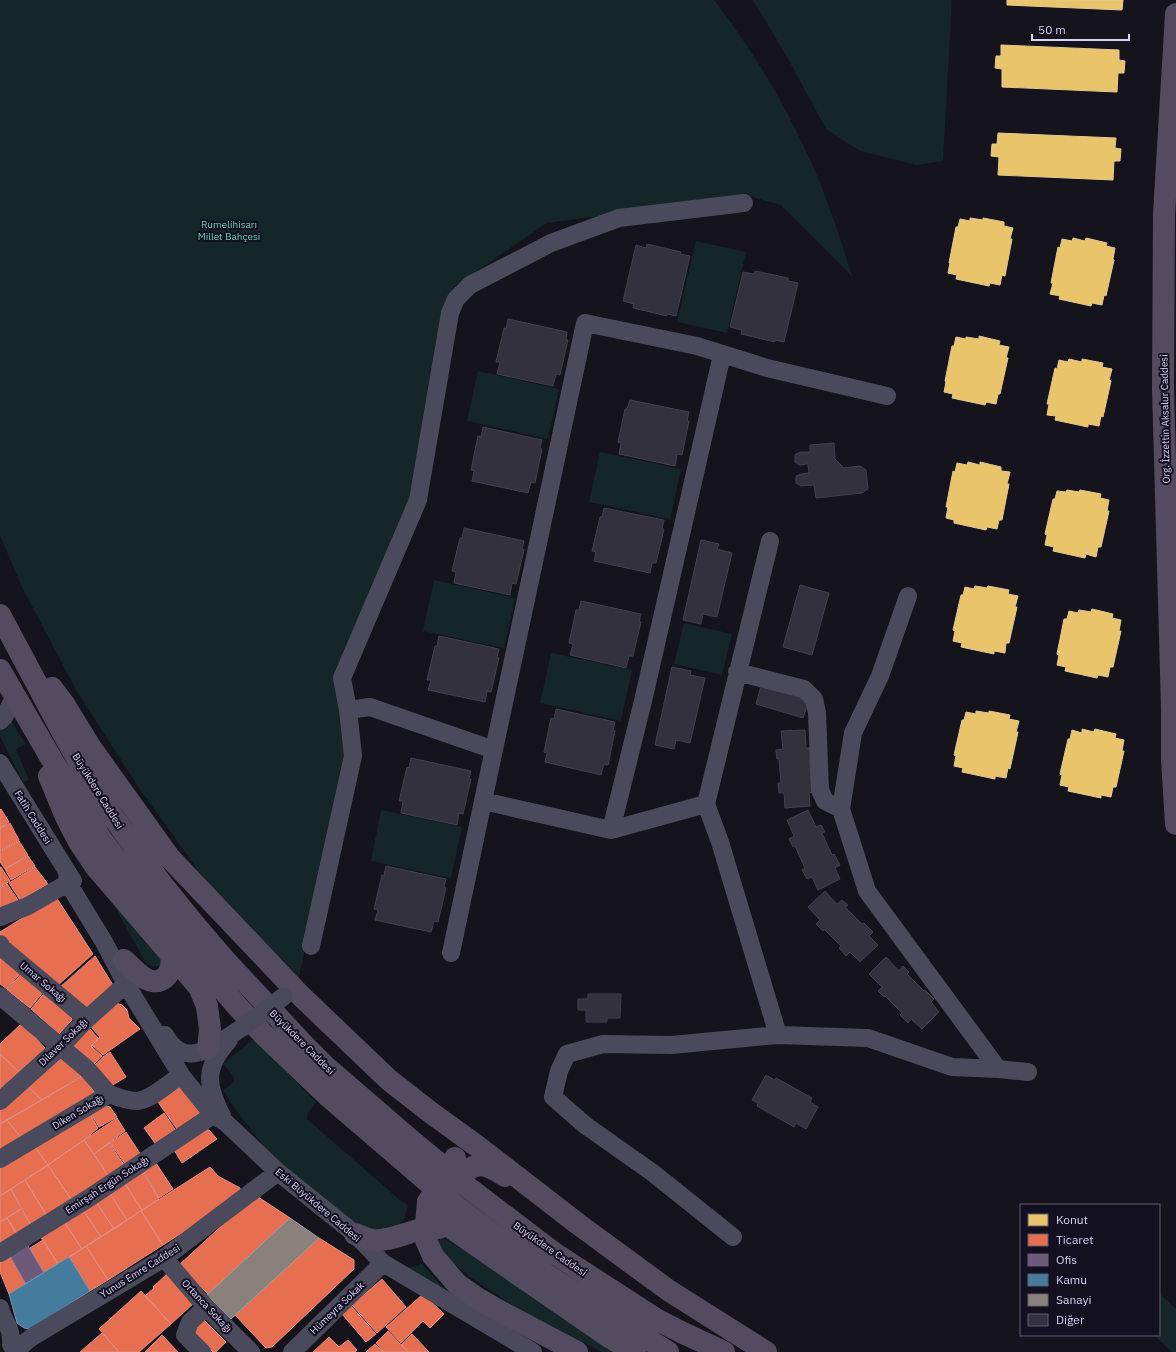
<svg xmlns="http://www.w3.org/2000/svg" width="1176" height="1352" viewBox="0 0 1176 1352" font-family="'IBM Plex Sans',sans-serif">
<rect width="100%" height="100%" fill="#15141c"/>
<!-- green -->
<path fill="#142627" d="M0,0H714C753,50 786,106 812,164C828,200 840,238 852,276L781,205L749,196L547,223L456,285L449,295L412,504L336,680L348,754L299,977L208,884L139,788L76,690L21,585L0,535Z
M753,0H952L943,161L917,165L860,151L826,129L787,57Z
M696,241L746,252L727,333L677,322Z
M478,371L559,389L548,439L467,421Z
M600,452L681,469L670,519L589,502Z
M434,580L515,598L504,648L423,631Z
M684,623L732,634L722,675L674,664Z
M551,653L632,670L621,721L540,703Z
M1,705L26,744L16,749L29,780L23,782L0,736Z
M381,810L462,827L451,878L371,861Z
M105,889L163,958L161,965C155,968 151,966 146,963Z
M254,1039L316,1102L308,1113L307,1119L401,1201L408,1205L405,1218L397,1226L387,1230H363L323,1202L266,1149L234,1108L223,1090C241,1080 234,1077 223,1064Z
M440,1238L446,1240L463,1249L618,1352H602L517,1308L470,1277L448,1259L442,1252L439,1244Z
M422,1264L445,1289L405,1269Z
M1159,1293L1176,1309V1352H1172L1154,1335H1159Z"/>
<!-- homes -->
<path fill="#e9c46a" stroke="#e4c995" d="M1007,0H1123L1122,10L1007,5Z
M1001,45L1119,50V60L1125,61L1124,73H1118L1117,92L1002,87V69L995,68L996,56H1001Z
M998,133L1116,138L1115,148L1121,149L1120,161H1114L1113,180L998,175L999,157L991,156L992,144H997Z
M970,218L983,220V218L1004,222V226L1013,228L1010,239H1012L1005,276L1002,275L1000,285L990,283L989,286L956,279L957,275L948,273L950,263H949L956,227H958L960,219L970,221Z
M1073,238L1085,241L1086,238L1107,243L1106,246L1115,248L1113,259L1114,260L1106,296L1104,295L1102,305L1092,303L1091,306L1059,299L1060,296L1050,294L1053,283H1051L1058,247L1060,248L1062,239L1072,241Z
M979,336L1000,341L999,345L1009,347L1006,358H1008L1000,394H998L996,404L986,402L985,405L952,398L953,394L944,392L946,382L945,381L952,346H954L956,337L966,339V337L979,339Z
M1069,359L1082,362V359L1103,363L1102,367L1112,369L1109,380L1111,381L1103,417L1101,416L1099,426L1088,424V427L1055,420L1056,416L1047,415L1049,404H1047L1055,368L1057,369L1059,360L1068,362Z
M968,462L980,465V462L1001,467V471L1010,472L1007,484H1009L1002,520H999L997,529L987,527L986,530L954,523V520L946,518L948,507H946L953,471L955,472L957,463L967,465Z
M1067,490L1079,492L1080,490L1101,494L1100,498L1109,500L1107,511H1109L1101,547H1098L1096,557L1086,554L1085,558L1053,551L1054,547L1045,545L1047,535L1045,534L1053,499H1055L1057,491L1066,492Z
M975,586L987,588L988,586L1009,590L1008,594L1018,596L1015,607H1017L1009,643H1006L1005,653L994,651V654L961,647L962,643L953,641L955,631L953,630L961,595H963L965,587L974,589Z
M1092,609L1113,614L1112,618L1121,620L1119,631H1121L1113,667H1110L1108,677L1098,675L1097,678L1065,671L1066,667L1057,665L1059,655L1057,654L1064,619H1067L1069,611L1078,613L1079,610L1091,612Z
M976,711L989,713V711L1010,715L1009,719L1019,721L1016,732H1018L1010,769L1008,768L1006,778L995,776V779L962,772L963,768L954,766L956,756L954,755L962,720H964L966,712L976,714Z
M1082,729L1094,732L1095,729L1116,734L1115,738L1124,740L1122,751H1124L1116,787H1113L1111,797L1101,795V798L1068,791L1069,787L1060,785L1062,775L1060,774L1068,739H1070L1072,730L1082,733Z"/>
<!-- shops -->
<path fill="#e76f51" stroke="#e38d83" d="M1,809L9,822L0,828V810Z
M10,823L19,840L0,851V828Z
M19,841L28,855L5,869L0,862V852Z
M28,856L35,866L11,880L5,869Z
M0,867H1L10,881L0,887Z
M35,867L48,884L20,900L9,883Z
M7,884L18,900L0,911V888Z
M56,897L93,954L57,986L0,936V932Z
M0,952L22,971L7,989L0,984Z
M95,956L113,985L86,1010L59,988Z
M23,972L45,990L30,1008L7,990Z
M47,990L70,1011L72,1020L59,1034L31,1009Z
M116,1003L122,1005L127,1010L129,1018L140,1029L103,1055L92,1045L100,1037L91,1027Z
M22,1023L45,1048L19,1072L0,1054V1044Z
M89,1028L98,1038L91,1046L102,1056L90,1068L65,1047Z
M110,1052L126,1077L111,1086L91,1069L103,1057Z
M0,1054L19,1072L0,1090Z
M60,1056L83,1075L42,1100L27,1086Z
M83,1076L98,1097L23,1140L7,1120Z
M27,1086L42,1100L0,1124V1108Z
M181,1086L202,1115L179,1132L158,1102Z
M102,1105L110,1107L117,1117L99,1127L90,1112Z
M89,1112L98,1128L84,1140L48,1165L33,1145Z
M164,1113L178,1134L158,1147L144,1128Z
M117,1118L125,1131L94,1154L84,1140Z
M7,1120L23,1140L0,1153V1124Z
M203,1129L209,1130L217,1139L182,1163L174,1150Z
M126,1132L141,1155L126,1165L110,1143Z
M84,1140L109,1177L73,1202L48,1165Z
M109,1143L125,1166L109,1177L94,1154Z
M33,1145L48,1165L0,1196V1167Z
M156,1163L173,1189L159,1198L143,1171Z
M48,1165L73,1202L48,1218L25,1180Z
M210,1167L218,1176L240,1188V1196L163,1245L141,1211Z
M142,1171L159,1199L142,1210L124,1182Z
M25,1180L48,1218L32,1227L11,1189Z
M123,1181L142,1210L127,1220L108,1190Z
M11,1189L21,1209L0,1222V1196Z
M109,1192L127,1220L114,1229L95,1200Z
M255,1195L290,1218L208,1294L178,1266Z
M96,1202L114,1229L101,1237L83,1210Z
M21,1209L32,1227L18,1236L7,1218Z
M83,1210L101,1237L82,1249L64,1222Z
M141,1211L163,1245L108,1280L86,1246Z
M7,1218L18,1236L0,1249V1222Z
M63,1220L82,1249L58,1264L40,1236Z
M319,1238L354,1260V1269L272,1347L266,1348L235,1315Z
M43,1240L58,1264L44,1273L30,1248Z
M86,1246L108,1280L90,1291L69,1257Z
M10,1256L26,1284L9,1294L0,1272V1262Z
M168,1273L194,1303L171,1324L145,1296L154,1288L153,1287Z
M382,1279L406,1307L377,1333L352,1305Z
M141,1291L171,1324L139,1352H119L99,1329Z
M423,1294L444,1314L430,1328L423,1321L401,1343L386,1327Z
M351,1306L376,1334L366,1342L342,1314Z
M203,1319L226,1342L216,1352H213L191,1330Z
M388,1331L408,1352H384L376,1343Z
M102,1333L119,1352H80Z
M412,1334L429,1352H409L401,1345Z
M162,1335L178,1352H145Z
M329,1337L339,1347L348,1340L357,1350L355,1352H313Z
M375,1344L383,1352H366Z"/>
<!-- offices -->
<path fill="#6d597a" stroke="#8e7ea0" d="M28,1246L44,1273L26,1284L10,1256Z"/>
<!-- public -->
<path fill="#457b9d" stroke="#7296b9" d="M69,1257L90,1291L30,1329L24,1328L17,1323L9,1294Z"/>
<!-- industry -->
<path fill="#8a817c" stroke="#a29aa2" d="M290,1218L319,1238L231,1319L207,1295Z"/>
<!-- building -->
<path fill="#34313e" stroke="#423f4f" d="M647,244L681,252L680,254L690,256L676,316L667,314V316L633,308L634,304L623,301L636,245L646,248Z
M755,271L788,278V281L798,283L784,342L775,340V342L741,334L742,330L730,327L743,272L754,274Z
M508,319L567,332L566,340H568L560,375L556,374L553,386L497,374L500,362H496L504,328L506,329Z
M630,400L689,412L687,421H689L682,455L677,454L675,466L619,454L621,443L618,442L625,409H627Z
M483,427L542,440L540,448L542,449L535,483L531,482L528,493L472,481L474,471L471,470L478,436L481,437Z
M834,443L835,459L844,468L860,466L866,470L868,489L862,493L816,498L814,485L801,486L796,483V476L801,474L809,473L808,464L799,465L795,462V455L800,452H810V445Z
M604,508L664,520L662,529H664L656,563H652L650,573L594,561L596,552L592,551L600,517H602Z
M464,528L524,541L522,549L524,550L516,584L512,583L510,595L454,583L456,572L452,571L460,538H462Z
M701,540L719,544L717,549L732,553L717,617L703,614L701,624L683,620Z
M800,585L829,593L812,655L783,647Z
M581,601L641,614L639,622H641L633,656H629L626,668L570,655L573,644L569,643L576,610H579Z
M439,636L499,649L497,658H499L491,692L487,691L485,702L428,690L431,680H427L435,646H437Z
M672,667L691,671L690,675L705,678L690,743L676,740L674,749L655,745Z
M761,686L809,700L803,718L756,704Z
M556,709L615,722L613,730L615,731L608,765L604,764L601,775L545,762L547,753L544,752L551,718L554,719Z
M805,730L806,748H812V756H809L811,780L814,792L809,793L810,806L785,808L784,793H779L778,783H781L779,759H777L776,750L783,749L781,731Z
M411,758L471,771L469,779H471L463,814L459,813L457,825L401,813L403,801H399L407,767L409,768Z
M808,810L816,827L821,825L825,832L822,833L832,855L834,854L840,865L835,868L840,879L818,890L812,877L807,879L802,870L805,868L795,846L793,847L789,839L794,836L787,820Z
M386,866L446,879L444,887L446,888L438,922L434,921L431,932L375,920L378,910L374,909L382,875L384,876Z
M825,891L837,904L842,900L848,905L845,907L862,924L864,923L873,932L869,936L878,945L860,962L850,952L846,956L839,948L841,946L824,929L823,931L816,924L820,920L808,907Z
M886,957L899,971L903,966L909,972L907,974L924,991L925,990L934,999L931,1002L939,1012L922,1029L911,1019L908,1023L900,1015L902,1013L885,996L884,997L878,991L882,987L869,974Z
M588,994H621L620,1018H607V1022H586V1010H578V999H588Z
M766,1075L775,1080L776,1078L812,1098L810,1102L818,1107L806,1129L796,1123L794,1127L757,1106L758,1103L752,1100Z"/>
<g fill="none" stroke-linecap="round" stroke-linejoin="round">
<!-- minor -->
<path stroke="#4b4a5c" stroke-width="18" d="M908,596L880,676L853,733L841,809L867,891L998,1069
M737,672L804,689L814,699L817,713L820,790L825,801L841,809
M348,710L370,707L494,750
M0,721L4,717L15,696
M0,763L73,881
M706,804L770,541
M611,830L643,701L722,355
M67,872L68,883L104,942L126,984L181,1075L213,1115L225,1122L278,1172L355,1234L383,1263L533,1352
M0,917L28,906L68,883
M0,944L2,948L87,1019
M311,946L353,756L348,710L342,678L418,500L450,313L456,299L470,285L551,243L619,218L744,203
M451,953L483,801
M0,996L87,1069L109,1094
M165,1035C186,1073 218,1043 243,1027
M778,1035L720,842L706,804L611,830L483,801L585,323L697,346L767,368L887,396
M0,1101L60,1047L87,1019L126,984
M222,1116C206,1084 204,1068 229,1040
M0,1159L109,1094C117,1097 128,1101 137,1101C151,1100 169,1083 181,1075
M733,1237L653,1173L585,1125L553,1097L559,1071L567,1054L603,1044L671,1045L778,1035L868,1038L952,1067L998,1069L1028,1072
M0,1253L89,1198L213,1115
M164,1258L206,1307L251,1352
M0,1308C4,1324 12,1325 11,1345
M18,1352L22,1345L32,1337L164,1258L278,1172
M202,1352L185,1335L190,1322L206,1307
M292,1352L383,1263"/>
<!-- major -->
<path stroke="#534b60" stroke-width="22" d="M1176,14L1164,214L1163,389L1172,708V760L1176,824
M0,615L63,733L90,782L113,817L161,883L194,924L224,959L304,1045L325,1066L412,1141L470,1189L554,1253L656,1319L681,1332L724,1352
M0,670L55,765L101,839L165,923L237,1006L264,1035L329,1097L457,1207L547,1275L668,1352
M52,688L64,704L91,748L169,857L301,996L389,1080L430,1112L477,1146L578,1224L668,1290L766,1352
M49,776L66,817L79,842L95,866L199,987L207,1006L210,1029L208,1049
M124,960C132,967 141,979 152,981C167,984 175,966 170,953
M464,1172C481,1160 489,1166 505,1176
M444,1201C441,1219 442,1218 454,1230L609,1337L635,1352
M428,1202L426,1225V1240L433,1256L457,1284L477,1298L496,1309L577,1352
M355,1234C361,1236 367,1239 373,1240C396,1242 417,1225 439,1228"/>
<!-- minor-bridge -->
<path stroke="#4b4a5c" stroke-width="18" d="M243,1027L283,997"/>
<!-- major-bridge -->
<path stroke="#534b60" stroke-width="22" d="M428,1202L452,1166L455,1158"/>
</g>
<g text-anchor="middle" dominant-baseline="central" stroke-width="4" stroke-linejoin="round" paint-order="stroke">
<!-- park labels -->
<g font-size="10" fill="#6ad0b9" stroke="#131020">
<text x="229" y="224">Rumelihisarı<tspan x="229" dy="12">Millet Bahçesi</tspan></text>
</g>
<!-- street labels -->
<g font-size="10" fill="#dad4f9" stroke="#131020">
<text transform="translate(1165 419) rotate(-91)">Org. İzzettin Aksalur Caddesi</text>
<text transform="translate(98 791) rotate(58)">Büyükdere Caddesi</text>
<text transform="translate(33 817) rotate(58)">Fatih Caddesi</text>
<text transform="translate(43 982) rotate(40)">Umar Sokağı</text>
<text transform="translate(63 1042) rotate(-44)">Dilaver Sokağı</text>
<text transform="translate(302 1042) rotate(45)">Büyükdere Caddesi</text>
<text transform="translate(78 1112) rotate(-31)">Diken Sokağı</text>
<text transform="translate(107 1185) rotate(-33)">Emirşah Ergün Sokağı</text>
<text transform="translate(318 1205) rotate(40)">Eski Büyükdere Caddesi</text>
<text transform="translate(550 1249) rotate(35)">Büyükdere Caddesi</text>
<text transform="translate(140 1271) rotate(-32)">Yunus Emre Caddesi</text>
<text transform="translate(207 1306) rotate(47)">Ortanca Sokağı</text>
<text transform="translate(337 1308) rotate(-44)">Hümeyra Sokak</text>
</g>
</g>
<!-- legend -->
<rect x="1020" y="1204" width="140" height="132" fill="#131020" stroke="#635e77"/>
<rect x="1028" y="1214" width="20" height="12" fill="#e9c46a" stroke="#635e77"/>
<text x="1056" y="1224" font-size="12" fill="#dad4f9">Konut</text>
<rect x="1028" y="1234" width="20" height="12" fill="#e76f51" stroke="#635e77"/>
<text x="1056" y="1244" font-size="12" fill="#dad4f9">Ticaret</text>
<rect x="1028" y="1254" width="20" height="12" fill="#6d597a" stroke="#635e77"/>
<text x="1056" y="1264" font-size="12" fill="#dad4f9">Ofis</text>
<rect x="1028" y="1274" width="20" height="12" fill="#457b9d" stroke="#635e77"/>
<text x="1056" y="1284" font-size="12" fill="#dad4f9">Kamu</text>
<rect x="1028" y="1294" width="20" height="12" fill="#8a817c" stroke="#635e77"/>
<text x="1056" y="1304" font-size="12" fill="#dad4f9">Sanayi</text>
<rect x="1028" y="1314" width="20" height="12" fill="#34313e" stroke="#635e77"/>
<text x="1056" y="1324" font-size="12" fill="#dad4f9">Diğer</text>
<!-- scale -->
<path d="M1032 34v6h97v-6" fill="none" stroke="#dad4f9" stroke-width="2"/>
<text x="1038" y="34" font-size="12" fill="#dad4f9" stroke="#131020" stroke-width="3" paint-order="stroke">50 m</text>
</svg>
